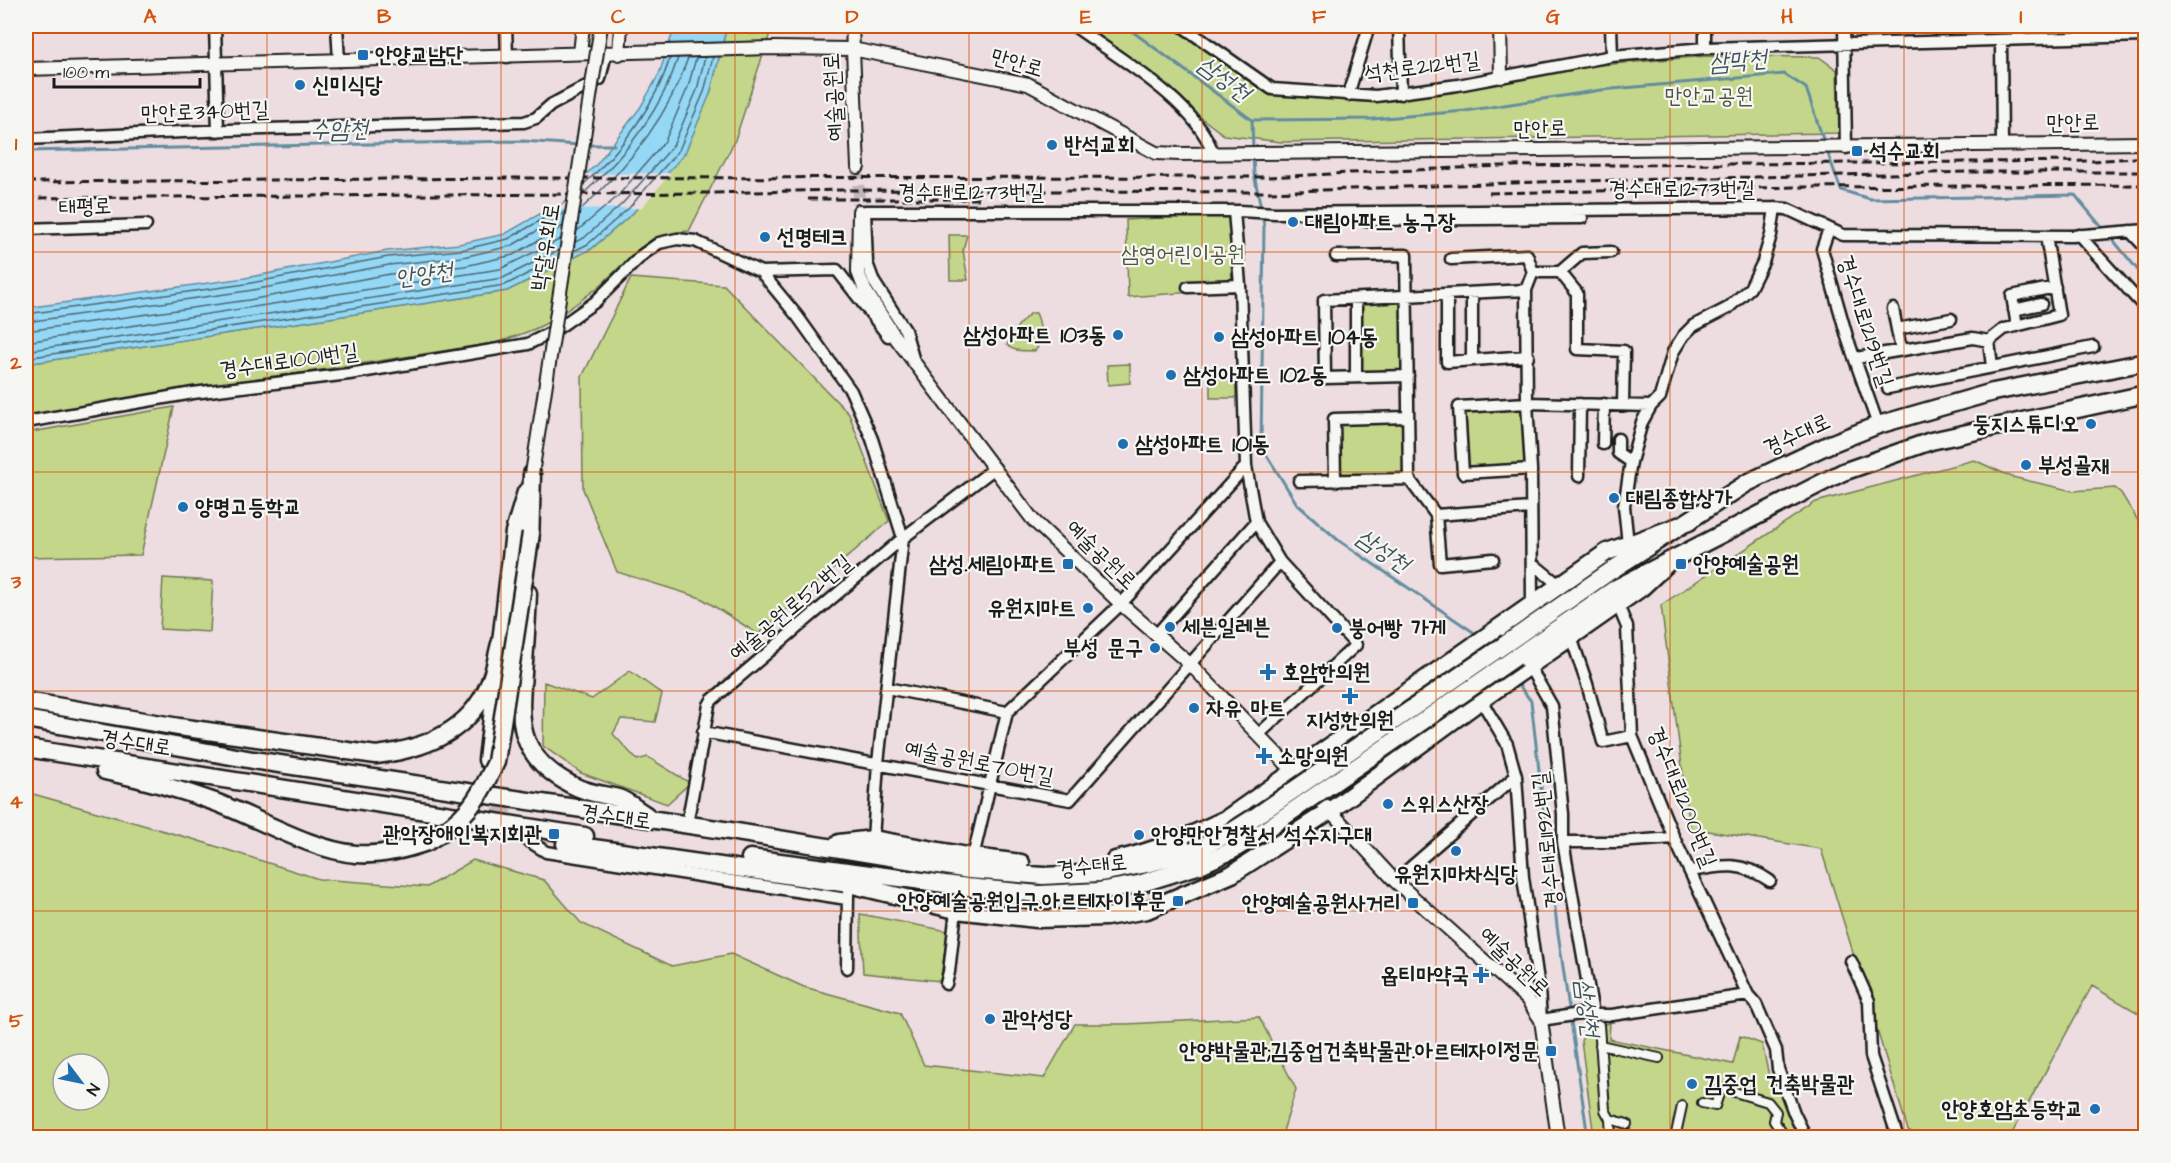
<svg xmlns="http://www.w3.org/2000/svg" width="2171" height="1163" viewBox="0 0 2171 1163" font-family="'Architects Daughter','Poor Story',sans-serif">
<rect width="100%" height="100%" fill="#eddde1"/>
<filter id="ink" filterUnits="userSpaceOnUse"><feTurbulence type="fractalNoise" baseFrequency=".0167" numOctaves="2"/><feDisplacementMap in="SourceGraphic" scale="12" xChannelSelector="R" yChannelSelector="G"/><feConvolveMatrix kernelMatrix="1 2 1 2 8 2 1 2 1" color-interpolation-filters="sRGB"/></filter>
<g filter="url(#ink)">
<!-- green -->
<path fill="#c4d68a" stroke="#707953" stroke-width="1.5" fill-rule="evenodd" d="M727,26H749V34L770,33L735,140L689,231C653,231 628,259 604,282C590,294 559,317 543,325C530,332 514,336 500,342L26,416V364L507,291L591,249L633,213L710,94Z
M1080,26H1176L1270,95L1347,99L1578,67L1707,56L1819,57L1837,70L1839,133L1281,142L1224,135Z
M1225,214L1230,215L1232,289L1128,297L1126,220Z
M949,235H967L963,250L968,280H950Z
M631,278L724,285L849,414L889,521L758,634L701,598L617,572L583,489L582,377Z
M1406,296L1408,376L1356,377V299Z
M1031,313H1036C1041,323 1043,343 1035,351C1024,350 1015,353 1007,345C1013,332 1019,322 1031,313Z
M1130,364V383L1108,385L1107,365Z
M1235,370L1236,398H1210V371Z
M1527,403L1531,469L1463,473L1459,407Z
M174,407L141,555L26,557V433Z
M1408,417L1409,479L1335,481L1334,419Z
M1974,460L2012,477L2073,491L2115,488L2121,493L2145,532V1017L2092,986L2010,1137H1920L1908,1130L1821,849L1690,828L1661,605L1816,502Z
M163,578L213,581L210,632L160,629Z
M630,671L662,694L655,722L621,719L613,734L637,760L648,757L690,783L667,804L581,773L543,746L544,682L592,699Z
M26,792L196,840L319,879L427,887L473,860L544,880L581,923L672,966L731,954L804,987L900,1013L924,1065L1044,1078L1075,1024H1127L1259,1017L1296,1089L1281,1138L26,1137ZM63,1064H99V1100H63Z
M860,914L948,931L940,981L863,973Z
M1610,1023L1609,1039L1733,1064L1740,1036L1762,1044L1769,1076L1779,1092L1797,1137H1594L1581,1041L1588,1027Z"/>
<!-- water -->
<path fill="#94d8f6" stroke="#648d9f" stroke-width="1.5" d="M675,26H727L710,94L685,153L633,213L591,249L507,291L26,364V308L245,278L387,251L459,244L505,234L545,211L597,164L640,108L659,74Z"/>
<!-- pier -->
<path fill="#eddde1" d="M671,173L641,208L543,209L581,174Z"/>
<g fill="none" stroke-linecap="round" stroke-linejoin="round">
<!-- shore -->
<path stroke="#4c6773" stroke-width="1.5" d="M584,184C620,152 656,104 670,58
M582,195C623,158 661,111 678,58
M580,210C627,168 668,118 688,58
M577,231L617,197L665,141L688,87L696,58
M575,242L584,238L623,203L673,146L697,90L705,57
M574,251L588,244L629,208L679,150L704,92L713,57
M26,314L246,284L388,257L461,250L508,239L548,216L567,200
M26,322L247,291L389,265L463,257L511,246L552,222L565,211
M26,331L249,300L390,274L465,266L513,255L563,226
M26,342L500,269L561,239
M26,351L503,278L559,250
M26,358L505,285L557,259"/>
<!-- stream -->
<path stroke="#648d9f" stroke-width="3" d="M1125,26L1252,120L1253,149
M1252,120L1373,119L1465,111L1601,90L1784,74L1806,88L1824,142
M585,145H614
M26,151L523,141L578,145
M1827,151L1841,190L1870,199L2075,195L2104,230
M1253,156L1254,174L1261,208
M1262,215L1264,225L1261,446L1297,504L1338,540L1479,636
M2109,235L2146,280
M1517,683L1531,701L1557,926L1588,1138"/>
<!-- tertiary-tunnel -->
<path stroke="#c3b6ba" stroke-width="12" stroke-dasharray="12 6" stroke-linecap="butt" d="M858,167L859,211"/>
<!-- primary-tunnel -->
<path stroke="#c3b6ba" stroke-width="16" stroke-dasharray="16 8" stroke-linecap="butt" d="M486,785C489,818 539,836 565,844"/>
<defs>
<path id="pedestrian" d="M1599,1025L1605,1110L1610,1119L1627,1124
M1600,1045L1659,1058
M1702,1103L1715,1106L1721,1088L1768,1102L1776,1112L1774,1121L1786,1138
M1610,1119L1611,1138
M1675,1138L1682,1106"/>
<path id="minor" d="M215,26L218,131
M337,26L339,61
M506,26L507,57
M1074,26C1117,57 1196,102 1213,153
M1182,26L1272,89L1376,96L1458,85L1612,56L1705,48L2146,36
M1399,26L1401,94
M1611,26L1612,56
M1705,26V48
M1844,26L1846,148
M2001,41L2002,145
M1348,95L1369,26
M26,139L228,130L524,122L536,118L551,105L600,79L606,53
M1234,211L1240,285L1246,466L1256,522L1280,562L1356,645L1259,734
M1366,220L1582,218
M26,229L146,225
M1829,229L1822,249L1848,340L1878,425
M2130,231L2146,248
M2079,235L2146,309
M1336,256L1406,255L1409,479
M1451,259L1527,255L1533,272L1526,290L1527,403L1531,469L1532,604
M761,272L798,317L851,391L872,439L903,538L878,763L873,839
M1533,272H1560L1582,253L1611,252
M1560,272L1577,293V349L1624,351L1623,405
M1188,287L1240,285
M1472,293V360
M1447,294V362L1528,356
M1893,309L1901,350
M2014,310L2041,304
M2017,326L2012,296L2055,287
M1897,329L1951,319
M1989,341L1992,367
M913,358L905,330L874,282L867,263L865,211H1239L1275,213L1775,208L1787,209L1843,235L2072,236L2146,230
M1856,358L1973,338L1989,341L2004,329L2059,315L2046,236
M1408,376L1325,378L1324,300L1526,290
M1356,377V299
M1888,388L2093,347
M26,422L193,393L349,374L528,344L554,331L595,302L642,255L659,243L677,239L695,241L761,272L837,270L888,336
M1618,439V453L1631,462
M1603,444L1604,404
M1531,469L1463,473L1459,407L1527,403L1651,406
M1579,476L1580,404
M1299,481L1409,479L1436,515L1530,508
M1335,481L1334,419L1408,417
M1436,515L1440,564L1493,559
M1628,544L1624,506L1631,462L1642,422L1651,406L1660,397L1673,352L1683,336L1693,326L1728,308L1750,288L1763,262L1771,235L1775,208
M1532,563L1559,585
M1618,605L1627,627L1632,736L1674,838L1748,995L1756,1004L1776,1050L1778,1069L1794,1113L1806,1138
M1156,635L1256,522
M1571,637L1587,684L1603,742L1632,736
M1529,666L1552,706L1563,814V842L1593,1014
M887,688L1007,712
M1481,700L1507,744L1516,776L1523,877L1539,988L1541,1020L1580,1014L1612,1015L1748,995
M703,732L1070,800L1280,562
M687,824L709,705L712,700L903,538L995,468
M505,826L546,852L847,899
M1563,842H1618L1674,838
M973,857L1007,712L1121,604L1246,466
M1691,871C1723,865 1741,861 1770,881
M1395,881L1516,776
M1851,961L1869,1001L1871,1056L1898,1138
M847,968L848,893
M946,984L949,972L956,910"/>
<path id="tertiary" d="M852,26L858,167
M1500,26L1501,77
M580,53L583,26
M619,54L621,26
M26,69L774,48L852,49L1028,84L1156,153L1180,154L2146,143
M859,211L858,272L865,290L895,337L1033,520L1121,604L1192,666L1298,776
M1312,791L1395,881L1527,999L1541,1020L1558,1138"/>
<path id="primary" d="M530,546L532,474
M528,593C527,616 526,639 524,662C519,718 514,754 570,784C586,793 601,794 618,798C628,801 637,810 646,815
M1507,643L1609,572L1747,483L1830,444L1878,425L1993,392L2146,362
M1516,657L1616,588L1843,472L1931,441L2146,394
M26,701L179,727L376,755C427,749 475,729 492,676C496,665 497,654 500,644
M26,719L253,760L730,831L969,870L1043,876L1101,873L1147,864L1193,851
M26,748L585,836
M487,760L514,532L526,492
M105,771C142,779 179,789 215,802C258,818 311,850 356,854C381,856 404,850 427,842
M839,843L873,839L973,857L1021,863
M565,844L849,884L956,910L1037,919L1106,917L1147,910L1232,874L1331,810L1481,700L1641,588L1671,560
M750,858L967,887L1039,894L1099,891L1139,884L1200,865
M1115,860C1154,852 1190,836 1226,819L1607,552L1689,522"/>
</defs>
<!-- pedestrian casing -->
<use href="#pedestrian" stroke="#1c1c1c" stroke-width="12"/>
<!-- minor casing -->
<use href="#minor" stroke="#1c1c1c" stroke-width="15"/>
<!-- tertiary casing -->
<use href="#tertiary" stroke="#1c1c1c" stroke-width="16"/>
<!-- primary casing -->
<use href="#primary" stroke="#1c1c1c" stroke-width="21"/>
<!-- pedestrian -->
<use href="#pedestrian" stroke="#f6f6f2" stroke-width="8"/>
<!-- minor -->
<use href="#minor" stroke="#f6f6f2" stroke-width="10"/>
<!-- tertiary -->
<use href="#tertiary" stroke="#f6f6f2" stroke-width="12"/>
<!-- primary -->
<use href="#primary" stroke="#f6f6f2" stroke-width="16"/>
<!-- rail -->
<path stroke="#1c1c1c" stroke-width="3" stroke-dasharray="9 4.5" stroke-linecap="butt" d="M26,182L516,178L1266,177L1501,166L2093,161L2146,157
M1489,193L1801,187L2146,185
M26,198L712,193L839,190L1267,192L1540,182L1970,172H2146
M808,199H982"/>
<defs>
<path id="tertiary-bridge" d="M532,474L601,26"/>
<path id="primary-bridge" d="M427,842C466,819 477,802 496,762L531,533
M1193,851L1226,835L1256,816L1507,643
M1200,865L1233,850L1265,830L1516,657"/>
</defs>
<!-- tertiary-bridge casing -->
<use href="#tertiary-bridge" stroke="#1c1c1c" stroke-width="16" stroke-linecap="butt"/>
<!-- primary-bridge casing -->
<use href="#primary-bridge" stroke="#1c1c1c" stroke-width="21" stroke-linecap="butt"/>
<!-- tertiary-bridge -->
<use href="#tertiary-bridge" stroke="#f6f6f2" stroke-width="12"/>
<!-- primary-bridge -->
<use href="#primary-bridge" stroke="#f6f6f2" stroke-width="16"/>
</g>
</g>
<!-- grid -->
<path fill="none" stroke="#d4530e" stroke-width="1.5" stroke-opacity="0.55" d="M267,26V1138M501,26V1138M735,26V1138M969,26V1138M1202,26V1138M1436,26V1138M1670,26V1138M1904,26V1138M26,252H2146M26,472H2146M26,691H2146M26,911H2146"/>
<!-- markers -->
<g fill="#1f6fb2" stroke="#f6f6f2" stroke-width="2">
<rect x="357" y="49" width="12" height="12" rx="3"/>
<circle cx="300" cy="85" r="6"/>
<circle cx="1052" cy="145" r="6"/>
<rect x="1851" y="145" width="12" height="12" rx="3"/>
<circle cx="1293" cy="222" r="6"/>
<circle cx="765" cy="237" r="6"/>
<circle cx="1118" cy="335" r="6"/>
<circle cx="1219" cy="337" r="6"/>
<circle cx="1171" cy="375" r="6"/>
<circle cx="2091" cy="424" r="6"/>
<circle cx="1123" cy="444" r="6"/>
<circle cx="2026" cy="465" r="6"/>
<circle cx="1614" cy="498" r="6"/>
<circle cx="183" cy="507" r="6"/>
<rect x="1062" y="558" width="12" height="12" rx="3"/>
<rect x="1675" y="558" width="12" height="12" rx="3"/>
<circle cx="1088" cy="608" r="6"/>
<circle cx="1170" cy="627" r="6"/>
<circle cx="1337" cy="628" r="6"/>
<circle cx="1155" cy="648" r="6"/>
<path d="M1265 663h6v6h6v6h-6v6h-6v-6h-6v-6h6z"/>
<path d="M1347 687h6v6h6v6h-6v6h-6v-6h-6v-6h6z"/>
<circle cx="1194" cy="708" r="6"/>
<path d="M1261 747h6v6h6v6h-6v6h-6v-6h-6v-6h6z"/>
<circle cx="1388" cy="804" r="6"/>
<rect x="548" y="828" width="12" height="12" rx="3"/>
<circle cx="1139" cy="835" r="6"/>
<circle cx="1456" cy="851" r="6"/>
<rect x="1172" y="895" width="12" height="12" rx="3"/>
<rect x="1407" y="897" width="12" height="12" rx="3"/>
<path d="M1478 966h6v6h6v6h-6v6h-6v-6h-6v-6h6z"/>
<circle cx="990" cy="1019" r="6"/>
<rect x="1545" y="1045" width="12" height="12" rx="3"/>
<circle cx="1692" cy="1084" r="6"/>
<circle cx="2095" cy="1109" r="6"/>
</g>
<g text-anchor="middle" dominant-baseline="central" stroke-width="4.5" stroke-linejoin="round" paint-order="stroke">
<!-- poi labels -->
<g font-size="22" font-weight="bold" fill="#1c1c1c" stroke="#f6f6f2" text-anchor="start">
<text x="375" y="55">안양교남단</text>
<text x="312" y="85">신미식당</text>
<text x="1064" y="145">반석교회</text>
<text x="1869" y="151">석수교회</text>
<text x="1305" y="222">대림아파트 농구장</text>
<text x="777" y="237">선명테크</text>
<text x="1106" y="335" text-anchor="end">삼성아파트 103동</text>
<text x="1231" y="337">삼성아파트 104동</text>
<text x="1183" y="375">삼성아파트 102동</text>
<text x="2079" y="424" text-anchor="end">둥지스튜디오</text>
<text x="1135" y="444">삼성아파트 101동</text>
<text x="2038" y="465">부성골재</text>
<text x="1626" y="498">대림종합상가</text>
<text x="195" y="507">양명고등학교</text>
<text x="1056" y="564" text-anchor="end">삼성.세림아파트</text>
<text x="1693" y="564">안양예술공원</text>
<text x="1076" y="608" text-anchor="end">유원지마트</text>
<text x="1182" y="627">세븐일레븐</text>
<text x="1349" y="628">붕어빵 가게</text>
<text x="1143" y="648" text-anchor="end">부성 문구</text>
<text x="1282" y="672">호암한의원</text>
<text x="1206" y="708">자유 마트</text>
<text x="1350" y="720" text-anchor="middle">지성한의원</text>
<text x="1278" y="756">소망의원</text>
<text x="1400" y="804">스위스산장</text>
<text x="542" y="834" text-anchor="end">관악장애인복지회관</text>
<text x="1151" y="835">안양만안경찰서 석수지구대</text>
<text x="1456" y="874" text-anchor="middle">유원지마차식당</text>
<text x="1166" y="901" text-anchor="end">안양예술공원입구.아르테자이후문</text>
<text x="1401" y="903" text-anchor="end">안양예술공원사거리</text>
<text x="1469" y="975" text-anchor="end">옵티마약국</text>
<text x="1002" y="1019">관악성당</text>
<text x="1539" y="1051" text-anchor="end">안양박물관;김중업건축박물관.아르테자이정문</text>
<text x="1704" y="1084">김중업 건축박물관</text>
<text x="2083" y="1109" text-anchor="end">안양호암초등학교</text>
</g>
<!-- street labels -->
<g font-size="22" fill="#1c1c1c" stroke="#f6f6f2">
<text transform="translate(1017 63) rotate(16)">만안로</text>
<text transform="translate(1422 67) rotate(-7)">석천로212번길</text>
<text transform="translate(834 97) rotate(-93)">예술공원로</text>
<text transform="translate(205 112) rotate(-2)">만안로340번길</text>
<text transform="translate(2073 123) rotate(-1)">만안로</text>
<text transform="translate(1540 129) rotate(-1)">만안로</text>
<text x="1682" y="189">경수대로1273번길</text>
<text x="971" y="192">경수대로1273번길</text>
<text transform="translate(85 207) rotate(-2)">태평로</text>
<text transform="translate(546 247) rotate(-81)">박달우회로</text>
<text transform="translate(1865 321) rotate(72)">경수대로1219번길</text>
<text transform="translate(289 361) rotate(-8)">경수대로1001번길</text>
<text transform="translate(1797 435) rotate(-25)">경수대로</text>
<text transform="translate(1101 555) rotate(44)">예술공원로</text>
<text transform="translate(791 608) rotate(-40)">예술공원로52번길</text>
<text transform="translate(136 743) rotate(9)">경수대로</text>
<text transform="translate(979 763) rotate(11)">예술공원로70번길</text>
<text transform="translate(1682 797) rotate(68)">경수대로1200번길</text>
<text transform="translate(616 817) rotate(8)">경수대로</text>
<text transform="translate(1547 840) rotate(-96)">경수대로1192번길</text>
<text transform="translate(1092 866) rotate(-6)">경수대로</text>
<text transform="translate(1514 962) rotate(44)">예술공원로</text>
</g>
<!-- park labels -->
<g font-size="22" fill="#4e543d" stroke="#f6f6f2">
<text x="1709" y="96">만안교공원</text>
<text x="1183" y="254">삼영어린이공원</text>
</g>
<!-- water labels -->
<g font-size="24" font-style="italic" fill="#40545d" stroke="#f6f6f2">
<text transform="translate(1738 61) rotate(-5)">삼막천</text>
<text transform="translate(1224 79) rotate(37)">삼성천</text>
<text transform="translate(339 130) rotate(-1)">수암천</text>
<text transform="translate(424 275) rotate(-8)">안양천</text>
<text transform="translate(1383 551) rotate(34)">삼성천</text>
<text transform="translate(1587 1008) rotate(83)">삼성천</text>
</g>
</g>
<!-- margin -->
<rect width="2171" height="1163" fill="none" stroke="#f6f6f2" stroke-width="66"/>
<!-- north arrow -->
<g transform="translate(81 1082) rotate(122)"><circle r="28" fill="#f6f6f2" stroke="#9f9f9c" stroke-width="1.5"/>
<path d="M0-4.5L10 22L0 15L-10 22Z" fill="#1f6fb2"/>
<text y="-9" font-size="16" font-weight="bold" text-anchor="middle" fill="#1c1c1c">N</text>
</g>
<!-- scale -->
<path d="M54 78v9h146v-9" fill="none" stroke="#1c1c1c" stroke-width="3"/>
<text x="63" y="78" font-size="18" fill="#1c1c1c" stroke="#f6f6f2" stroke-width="4.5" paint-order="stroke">100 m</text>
<rect x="33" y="33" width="2105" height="1097" fill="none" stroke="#d4530e" stroke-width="2"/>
<g font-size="20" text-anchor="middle" font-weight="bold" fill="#d4530e">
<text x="150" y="23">A</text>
<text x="384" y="23">B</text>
<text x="618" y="23">C</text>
<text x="852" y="23">D</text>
<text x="1086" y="23">E</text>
<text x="1319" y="23">F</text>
<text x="1553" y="23">G</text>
<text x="1787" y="23">H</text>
<text x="2021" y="23">I</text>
<text x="16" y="150">1</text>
<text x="16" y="369">2</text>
<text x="16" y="588">3</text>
<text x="16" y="808">4</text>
<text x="16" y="1027">5</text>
</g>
</svg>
